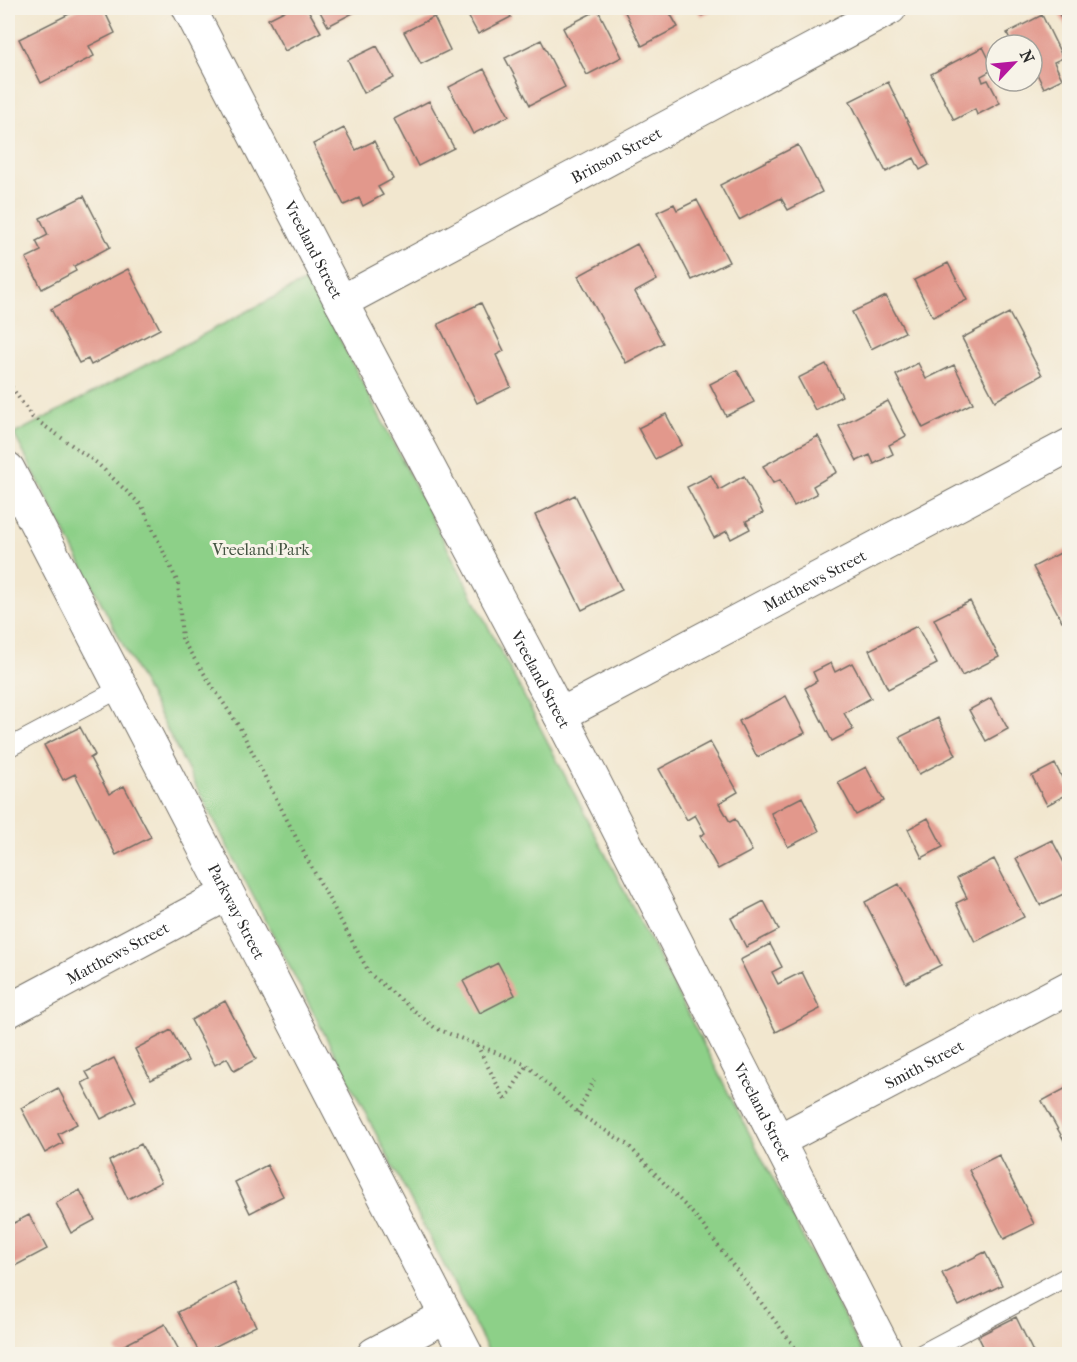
<svg xmlns="http://www.w3.org/2000/svg" width="1077" height="1362" viewBox="0 0 1077 1362" font-family="'IM FELL French Canon',serif">
<rect width="100%" height="100%" fill="#f7f3e8"/>
<filter id="ink" filterUnits="userSpaceOnUse"><feTurbulence type="fractalNoise" baseFrequency=".0167" numOctaves="2"/><feDisplacementMap in="SourceGraphic" scale="12" xChannelSelector="R" yChannelSelector="G"/><feConvolveMatrix kernelMatrix="1 2 1 2 8 2 1 2 1" color-interpolation-filters="sRGB"/></filter>
<filter id="wash" filterUnits="userSpaceOnUse"><feTurbulence type="fractalNoise" baseFrequency=".008" numOctaves="4" result="noise"/><feDisplacementMap in="SourceGraphic" scale="24" xChannelSelector="R" yChannelSelector="G"/><feGaussianBlur stdDeviation="1.35" result="paint"/><feColorMatrix in="noise" values="0 0 0 0 0 0 0 0 0 0 0 0 0 0 0 0 0 1.4 0 .05"/><feComposite in="paint" operator="in"/></filter>
<g filter="url(#wash)">
<rect width="100%" height="100%" fill="#f2e7cf"/>
<!-- green -->
<path fill="#8dd088" stroke="#5c7e5a" stroke-width="1.5" d="M309,279L863,1354H490L14,434Z"/>
<g id="blocks">
<!-- building -->
<path fill="#e2988c" d="M81,8H103L115,33L89,46L94,56L41,83L19,39Z
M290,8H307L321,32L285,51L268,19Z
M318,8H355L357,11L328,26Z
M464,8H506L511,17L478,34Z
M623,8H667L678,27L642,46Z
M696,8H717L701,16Z
M1056,8H1070V35Z
M598,10L622,57L587,75L563,28Z
M1042,15L1063,58L1054,62L1062,79L1044,88L1036,72L1032,74V45H1013L1007,33Z
M434,17L450,50L421,64L404,32Z
M541,40L565,87L530,105L505,58Z
M377,46L394,78L364,93L348,60Z
M983,47L994,69L981,76L983,82L988,80L1000,103L977,115L975,109L954,120L931,74Z
M484,69L509,116L473,134L449,87Z
M888,82L929,165L920,170L914,158L886,172L850,101Z
M429,101L454,148L418,166L394,119Z
M344,128L356,150L374,141L393,179L378,187L383,195L363,206L359,198L344,205L313,144Z
M798,145L822,192L788,210L781,198L739,220L720,185Z
M84,196L110,247L74,266L76,271L42,289L26,258L41,251L36,241L48,235L40,218Z
M697,200L729,262L692,280L657,212L674,204L677,210Z
M637,244L657,280L635,292L663,343L626,363L578,276Z
M948,263L967,300L933,317L914,280Z
M128,269L160,329L91,365L88,359L79,363L51,309Z
M886,296L905,332L871,349L852,312Z
M481,303L504,351L496,355L511,387L477,403L438,324Z
M1009,313L1042,375L995,401L962,338Z
M918,363L926,379L954,365L973,403L923,428L896,375Z
M826,364L842,396L815,410L798,378Z
M737,370L754,402L726,416L710,384Z
M888,401L906,436L889,445L893,454L874,464L870,455L857,461L839,426Z
M666,414L682,445L655,459L638,428Z
M818,436L837,472L813,486L817,494L794,506L780,480L773,483L763,466Z
M711,475L719,490L744,476L763,513L746,521L750,529L731,539L727,531L714,538L687,487Z
M575,495L622,590L582,610L535,515Z
M1070,548V617L1062,621L1033,567Z
M970,601L999,657L962,676L934,619Z
M917,626L937,664L888,689L869,650Z
M831,663L835,672L852,663L871,698L844,713L853,730L832,741L805,688L817,681L813,672Z
M786,696L805,733L757,757L739,721Z
M991,698L1008,729L986,741L969,710Z
M938,718L956,755L919,774L900,737Z
M80,727L95,755L90,758L109,794L124,786L151,837L116,855L75,774L63,780L44,745Z
M710,742L738,792L719,803L730,822L735,819L752,851L718,869L700,836L705,833L695,815L687,820L659,769Z
M1055,764L1070,793L1047,805L1032,776Z
M866,767L884,801L856,815L838,782Z
M802,797L819,831L788,847L771,813Z
M928,818L943,847L922,858L908,829Z
M1052,840L1070,874V891L1040,905L1016,858Z
M994,859L1024,917L975,942L956,903L967,898L957,878Z
M899,884L941,965L906,983L865,902Z
M764,901L779,930L746,947L731,918Z
M770,944L782,967L772,972L778,984L802,972L820,1009L776,1032L740,960Z
M498,963L515,995L480,1013L463,981Z
M225,1001L256,1059L234,1071L227,1058L215,1065L191,1020Z
M171,1030L188,1061L151,1080L135,1049Z
M114,1058L136,1101L101,1119L82,1083L90,1079L86,1072Z
M1070,1086V1151L1042,1101Z
M58,1088L77,1124L58,1134L63,1143L45,1153L21,1108Z
M141,1144L161,1182L128,1199L109,1161Z
M999,1155L1034,1224L1004,1239L969,1170Z
M267,1165L283,1196L250,1213L235,1182Z
M80,1190L95,1220L71,1233L56,1203Z
M29,1215L47,1249L11,1268L8,1262V1226Z
M985,1252L1002,1285L959,1306L942,1273Z
M235,1283L256,1326L200,1354L178,1312Z
M1016,1317L1034,1354H987L978,1336Z
M165,1324L181,1354H118L115,1350Z"/>
</g>
</g>
<g filter="url(#ink)">
<use href="#blocks" fill-opacity="0" stroke="#716d64" stroke-width="1.5"/>
<g fill="none" stroke-linecap="round" stroke-linejoin="round">
<defs>
<path id="service" d="M8,748L121,688
M921,1354L1070,1275"/>
<g id="minor">
<path id="s1" d="M189,8L341,302L560,715L887,1354"/>
<path id="s2" d="M341,302L890,8"/>
<path id="s3" d="M8,469L466,1354"/>
<path id="s4" d="M560,715L1070,445"/>
<path id="s5" d="M8,1011L227,894"/>
<path id="s6" d="M778,1141L1070,987"/>
<path d="M374,1354L446,1316"/>
</g>
</defs>
<!-- service casing -->
<use href="#service" stroke="#716d64" stroke-width="20"/>
<!-- minor casing -->
<use href="#minor" stroke="#716d64" stroke-width="35"/>
<!-- path -->
<path stroke="#716d64" stroke-width="4" stroke-dasharray="1.5 4.5" stroke-linecap="butt" d="M8,382L32,417L97,463L142,506L178,583L182,640L240,728L306,857L370,974L435,1028L527,1065L578,1113L628,1145L697,1218L800,1354
M477,1045L505,1100
M506,1099L527,1065
M578,1113L594,1080"/>
<!-- service -->
<use href="#service" stroke="#fff" stroke-width="18"/>
<!-- minor -->
<use href="#minor" stroke="#fff" stroke-width="33"/>
</g>
</g>
<g text-anchor="middle" dominant-baseline="central" stroke-width="6" stroke-linejoin="round" paint-order="stroke">
<!-- street labels -->
<g font-size="16" fill="#2b2b2b" stroke="#f7f3e8">
<text stroke="none"><textPath href="#s2" startOffset="312">Brinson Street</textPath></text>
<text stroke="none"><textPath href="#s1" startOffset="272">Vreeland Street</textPath></text>
<text stroke="none"><textPath href="#s4" startOffset="288">Matthews Street</textPath></text>
<text stroke="none"><textPath href="#s1" startOffset="758">Vreeland Street</textPath></text>
<text stroke="none"><textPath href="#s3" startOffset="498">Parkway Street</textPath></text>
<text stroke="none"><textPath href="#s5" startOffset="124">Matthews Street</textPath></text>
<text stroke="none"><textPath href="#s6" startOffset="165">Smith Street</textPath></text>
<text stroke="none"><textPath href="#s1" startOffset="1244">Vreeland Street</textPath></text>
</g>
<!-- park labels -->
<g font-size="16" fill="#445442" stroke="#f7f3e8">
<text x="261" y="549">Vreeland Park</text>
</g>
</g>
<!-- margin -->
<rect width="1077" height="1362" fill="none" stroke="#f7f3e8" stroke-width="30"/>
<!-- north arrow -->
<g transform="translate(1014 63) rotate(64)"><circle r="28" fill="#f7f3e8" stroke="#a5a39c" stroke-width="1.5"/>
<path d="M0-4.5L10 22L0 15L-10 22Z" fill="#b5179e"/>
<text y="-9" font-size="16" font-weight="bold" text-anchor="middle" fill="#2b2b2b">N</text>
</g>
</svg>
